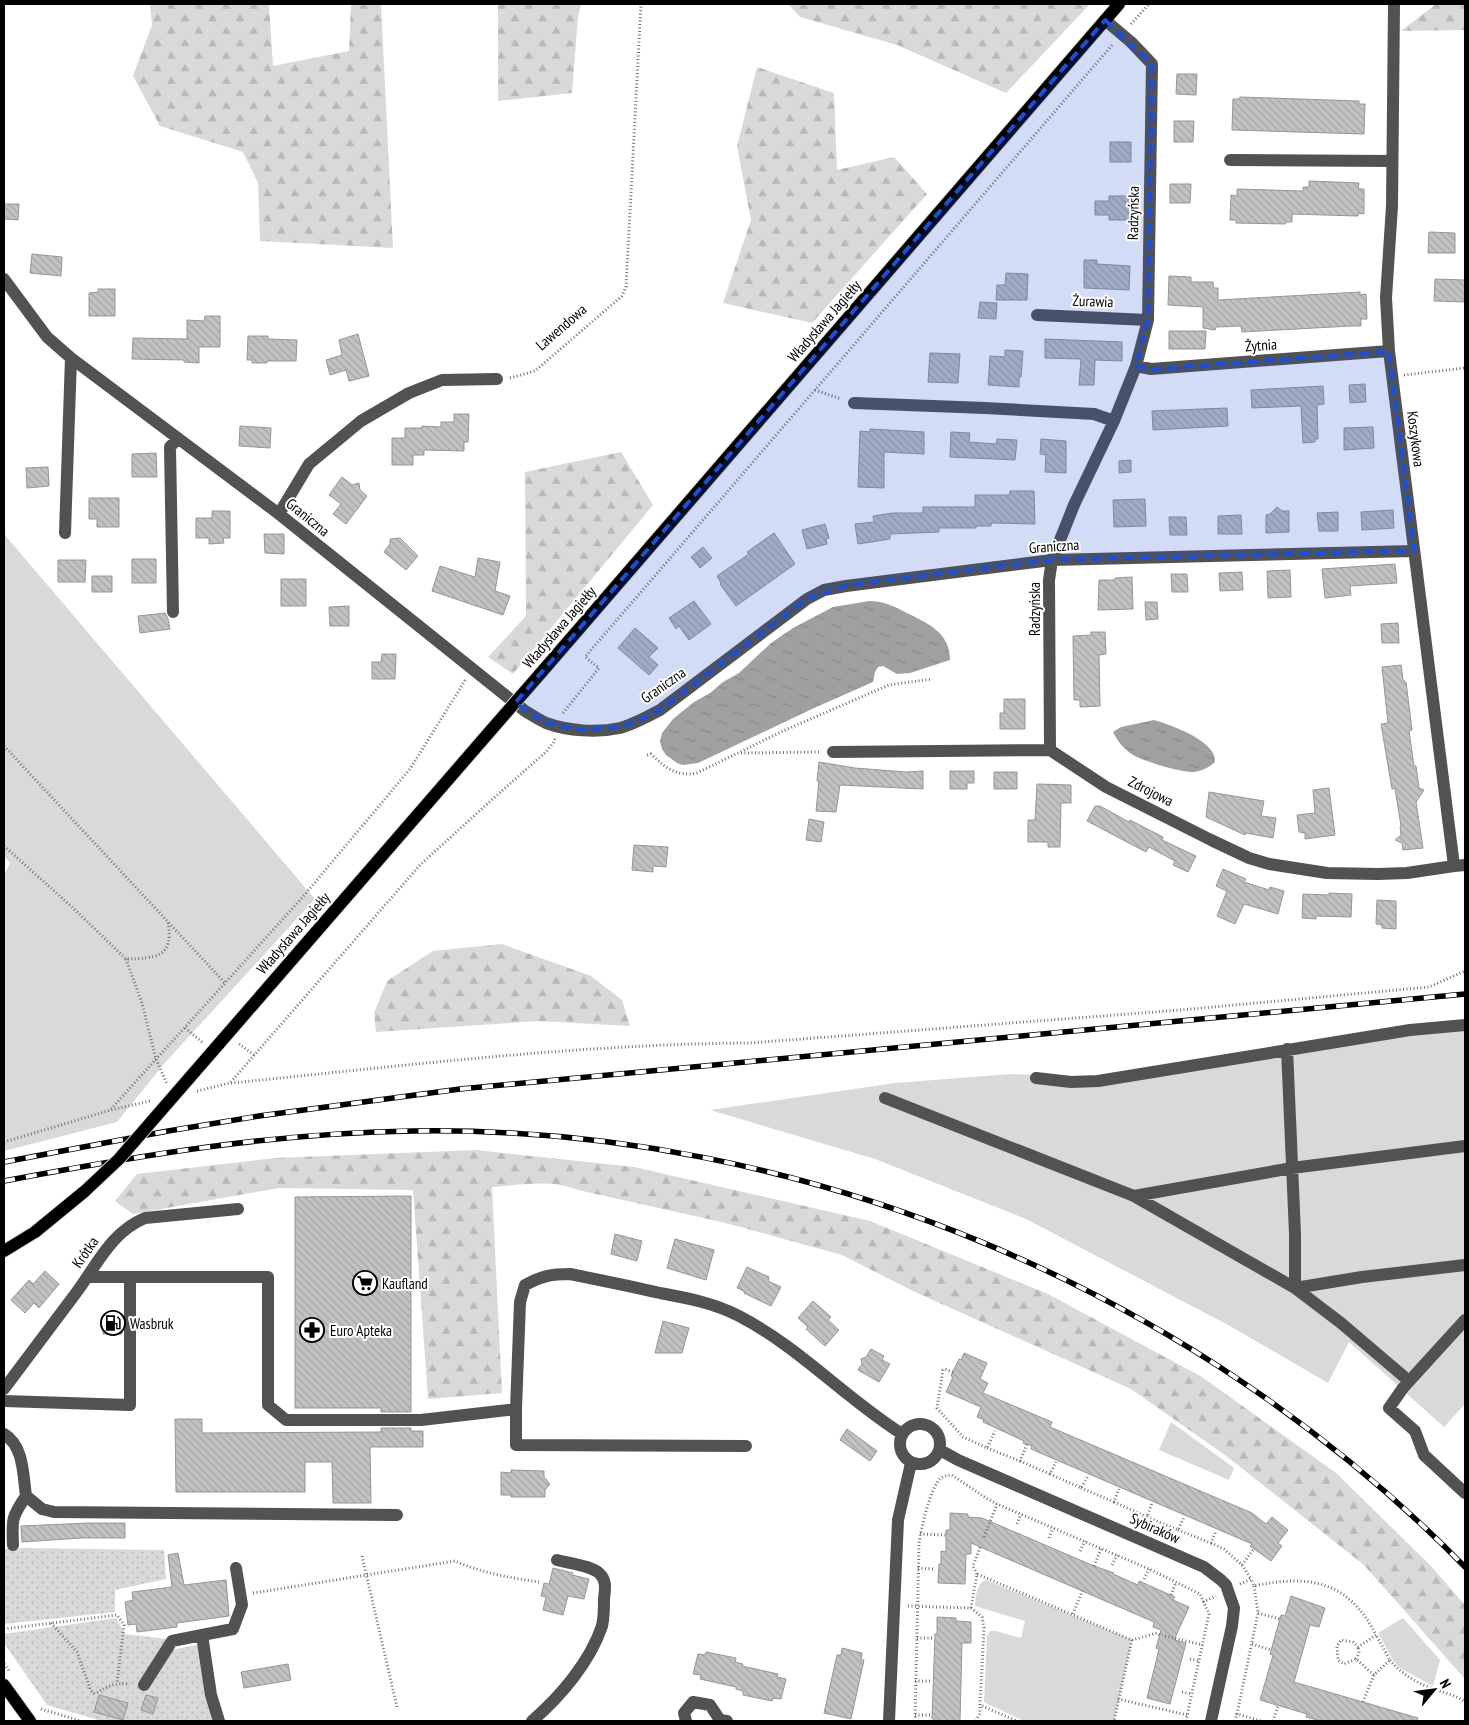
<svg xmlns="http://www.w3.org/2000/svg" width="1469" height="1725" viewBox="0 0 1469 1725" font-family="'PT Sans Narrow',sans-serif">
<defs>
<pattern id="grass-dots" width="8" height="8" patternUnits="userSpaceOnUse" patternTransform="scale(1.25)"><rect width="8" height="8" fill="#d9d9d9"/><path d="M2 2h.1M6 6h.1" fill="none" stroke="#b8b8b8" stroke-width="1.8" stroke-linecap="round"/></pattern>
<pattern id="forest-firs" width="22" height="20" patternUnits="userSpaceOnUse" patternTransform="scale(1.25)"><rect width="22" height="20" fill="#d9d9d9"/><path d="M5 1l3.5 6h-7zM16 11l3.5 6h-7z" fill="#b8b8b8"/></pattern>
<pattern id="water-ripples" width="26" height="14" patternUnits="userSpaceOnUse" patternTransform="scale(1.25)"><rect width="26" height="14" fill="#a0a0a0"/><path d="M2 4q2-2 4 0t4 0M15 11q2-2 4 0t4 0" fill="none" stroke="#888"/></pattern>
<pattern id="building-back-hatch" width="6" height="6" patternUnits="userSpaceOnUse" patternTransform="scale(1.25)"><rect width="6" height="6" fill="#c2c2c2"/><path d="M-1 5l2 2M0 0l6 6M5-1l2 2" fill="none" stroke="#a5a5a5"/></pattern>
</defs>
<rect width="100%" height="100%" fill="#fff"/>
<!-- grass -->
<path fill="url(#grass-dots)" d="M23,1548L164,1550L166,1579L115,1590V1612L4,1624V1549Z
M116,1618L125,1634L167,1639L172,1650L201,1644L213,1721H102L47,1705L4,1643V1634Z"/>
<!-- forest -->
<path fill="url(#forest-firs)" d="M150,4H269L273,66L349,51L351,4H381L393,248L260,241L258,183L243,152L160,126L133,76L152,25Z
M498,4H581L578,17L572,93L498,101Z
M788,4H1090L1006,93L897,45L800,17Z
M1436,4H1465V30L1401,31Z
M757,67L834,93L837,170L894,157L927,194L812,323L723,303L751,220L737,146Z
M621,452L653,505L513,674L488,657L526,616L525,472Z
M502,944L591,976L622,1000L630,1026L538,1021L376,1032L374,1013L387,981L433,951Z
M476,1150L634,1167L870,1221L1048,1294L1202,1377L1336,1473L1430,1565L1465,1605V1679L1364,1565L1225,1455L1131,1389L913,1291L842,1255L726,1223L578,1190C551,1179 520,1185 492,1187L502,1393L428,1399L413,1190L279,1188L133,1214L115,1201L137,1174L275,1158Z"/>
<!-- green -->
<path fill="#d9d9d9" d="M4,534L315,899L163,1065L117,1122L4,1151V875L10,863L4,856Z
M1465,1021V1404L1444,1427L1349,1342L1328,1383L1230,1326L1026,1219L875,1159L710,1110L895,1083L1011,1074L1098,1078Z
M1171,1422L1234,1468L1229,1480L1159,1450Z
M986,1580L1132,1640L1114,1721H1024L984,1702L987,1636L990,1631H996L1021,1638L1025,1621L975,1606C976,1597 976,1583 986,1580Z
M1403,1618L1440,1660L1433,1686L1400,1668L1393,1660L1378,1633Z"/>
<!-- water -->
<path fill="url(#water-ripples)" d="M869,601C885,601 895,607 909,614C929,624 950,633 950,660L910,673L897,674L883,666L878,667L875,672L873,682L812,709L698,763L683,765L677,763L666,755L662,749L660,741L662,733L673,719L694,702L710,693L723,682L739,673L771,643L793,628L833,607Z
M1154,720C1171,725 1217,741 1215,762C1210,767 1202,771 1194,772C1183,773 1143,761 1133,755C1124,749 1118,742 1113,732L1121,727Z"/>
<!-- building -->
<path fill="url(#building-back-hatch)" stroke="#969696" d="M1177,74H1197L1196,95L1176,94Z
M1240,97L1359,101V104H1365L1364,134L1232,130L1233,99H1239Z
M1174,121H1194L1193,142H1174Z
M1110,142H1131V162H1110Z
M1309,181L1359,183L1358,189H1364V214L1358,213V216L1292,214V222H1286L1285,224L1236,223V220H1230L1231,195L1237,196V189L1303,191V187H1309Z
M1170,184H1191L1190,203H1170Z
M1109,196H1131V220H1109V215H1095V201H1109Z
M4,204H19L18,220L4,219Z
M1429,232L1455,233V253H1428Z
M32,254L62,257L61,276L30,273Z
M1084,260H1097V264L1130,266L1129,290L1084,288Z
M1006,273L1028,274L1027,300H996L997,285H1005Z
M1169,276L1191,277V282H1213L1214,288H1218V300L1360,292V295L1366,294L1367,319H1361V326H1351L1242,332L1241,326L1216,327L1215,330L1203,328V307L1168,305Z
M1435,279L1465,280L1464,302L1434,301Z
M98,289H115V316H89V293L98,292Z
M980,302L997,303L996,319L978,318Z
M205,316H220V347H199V363L184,362V360L132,359L133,338L187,339V320L204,321Z
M1169,331H1206L1205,349H1169Z
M358,334L369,376L349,381L346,370L330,375L326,360L342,355L339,340Z
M248,336H268V339L297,340L296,361H267V363H252V360H247Z
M1045,339L1122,342V361L1095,360L1094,385H1079L1081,359L1045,358Z
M1005,350L1023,351L1021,377H1019V387L988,385L990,356L1005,357Z
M930,353L960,354L958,383L928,382Z
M1365,384L1366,402L1350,403L1349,385Z
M1323,386L1324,404L1317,405L1318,439H1315V442L1303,443L1301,406L1252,408L1251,390Z
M1227,408L1228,426L1153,430L1152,411Z
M454,414H469L468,442H464V451L424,450V455H413V465H392V438H405V428H422V426L441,427V422H454Z
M240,426L271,428L270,448L239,446Z
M1373,427L1374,448L1344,450V428Z
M870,429L924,432V454L884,452V488L858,487L860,431L870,432Z
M951,432L970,433L969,442L996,444L997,439L1017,440L1015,460L950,457Z
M1041,439L1066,441V473L1045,472L1046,455L1040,454Z
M156,453L157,477H132V454Z
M1131,460V472L1119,473V461Z
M48,467L49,486L27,488L26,468Z
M342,477L352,485L359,483L360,490L367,496L346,524L333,514L341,504L329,495Z
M1010,491H1034L1035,524L991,523V526H976V528H939V532L890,534V539L858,544L855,524L874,522L873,516L893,513H923V507H975V495H1009Z
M89,498H119V527H97V519H89Z
M1145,499L1146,526L1114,527L1113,500Z
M1277,507L1282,511H1289V532L1266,533V515L1270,514Z
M1393,510L1394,528L1362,530L1361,512Z
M212,511H230V538H223L224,543L209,544V538H196V518H212Z
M1338,512V531H1319L1317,513Z
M1241,515L1242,534H1218V516Z
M1169,517H1186L1187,535H1170Z
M825,524L829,538L826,539L827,544L807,549L802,530Z
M774,533L795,564L736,606L720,584L721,583L717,576L749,554L747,552Z
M264,534H284V554L265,553Z
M400,538L418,556L406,570L384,552L390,544V539Z
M703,547L712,558L700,568L691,557Z
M478,558L500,562L495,591L510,596L503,615L432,591L440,566L475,577Z
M132,559H156V583H132Z
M58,560H86L85,582H58Z
M1395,564L1397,583L1350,586L1351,595L1325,598L1322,569Z
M1290,570L1291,597L1268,598L1267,571Z
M1242,572L1243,590L1220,591L1219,573Z
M1171,574H1187L1188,592H1172Z
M92,576H112V592H92Z
M1132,577L1133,609L1098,610L1099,580H1115V578Z
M281,579H306V606H281Z
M694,601L711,624L689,640L679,626L676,629L669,618Z
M1145,602H1157L1158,619L1146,620Z
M349,606V626H330L329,607Z
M165,613L168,619L170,629L140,633L138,616Z
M1398,623L1399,643H1382L1381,624Z
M635,628L658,648L649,657L658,665L649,675L618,648Z
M1091,632H1105L1106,654L1099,655L1100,706L1080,707V700H1074L1073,636L1091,635Z
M382,654H396L395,679H372V662H381Z
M1401,665L1403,680L1406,682L1412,730L1409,731L1414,766H1416L1419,788L1424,790L1416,802L1423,848L1403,850L1402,843L1395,840L1401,835L1400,827L1401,826L1395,788L1392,789L1381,724L1388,723L1382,667Z
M1004,699H1025V729H1000V713H1004Z
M819,762L855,768L906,772L923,771V789L840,785L836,812L816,811L819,781H817Z
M950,771H974V783H967V789H950Z
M994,772H1017V789H994Z
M1037,784L1071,785V803H1061L1060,847H1048V842H1028V820H1035Z
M1329,788L1335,835L1305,839V833L1299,832L1297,815L1315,813L1313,790Z
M1209,792L1264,801L1261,816L1276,818L1273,838L1246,833L1245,835L1206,817Z
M1095,806H1100L1129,822L1130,820L1163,837L1162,840L1196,856L1188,872L1173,865L1175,861L1149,847L1146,852L1087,821Z
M809,819L824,822L821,842L806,840Z
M634,845L668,847L666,867L653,866V872L632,870Z
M1223,869L1246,879L1244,882L1269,890L1270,887L1284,891L1278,914L1244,904L1235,924L1217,916L1227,891L1216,886Z
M1329,893L1352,894L1351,917L1316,916V919L1302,918L1303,894L1329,895Z
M1377,900L1396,901V929L1382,928V925L1376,924Z
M411,1196V1412H381V1408H295V1197Z
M615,1234L642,1241L637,1261L611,1254Z
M675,1239L714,1250L706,1280L667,1268Z
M747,1267L769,1277L768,1281L781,1287L771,1306L744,1293V1291L737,1288Z
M45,1271L59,1284L39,1308L34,1303L25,1313L11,1300L29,1280L33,1284Z
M813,1301L831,1317L828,1320L839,1330L825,1346L806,1329L808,1327L798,1318Z
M103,1315H122V1334H103Z
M663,1321L689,1328L682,1353H655Z
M871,1349L884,1356L882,1360L890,1364L879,1382L858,1370L862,1364L861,1359L866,1357Z
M964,1353L987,1363L980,1379L988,1383L983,1393L1052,1422L1050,1427L1252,1513L1266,1524L1272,1517L1288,1530L1278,1543L1282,1546L1271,1561L1250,1546L1252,1544L1031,1449L1032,1446L1023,1443L1024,1441L983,1422L984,1420L977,1417L981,1407L946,1392L953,1377L951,1376L959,1359L961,1360Z
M175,1419H202V1433L381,1432V1428H411V1431H423V1447H370L371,1503H333L332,1462H305V1492H176Z
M847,1429L877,1451L870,1461L840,1440Z
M511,1470L544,1471V1477L550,1484L545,1490V1497H511V1495H501V1472L511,1473Z
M950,1513L968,1514V1517L982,1518L1094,1566L1114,1573L1113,1574L1138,1585L1139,1581L1175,1597L1173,1600L1189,1607L1174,1640L1186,1643L1170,1704L1147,1698L1159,1649L1156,1648L1161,1630L1153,1627L1154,1622L971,1543V1554H966L965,1584L938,1583L939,1564H941V1551L946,1552V1530H950Z
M89,1523H125V1538H81L22,1542L21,1526Z
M178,1553L184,1585L226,1580L229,1616L177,1623V1627L137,1632L136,1624L128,1625L125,1602L133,1600L132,1592L172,1587L168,1555Z
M553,1568L573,1573L572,1575L589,1579L584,1599L568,1596L563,1615L543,1610L546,1597L541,1596L544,1583L549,1584Z
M1291,1596L1325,1608L1319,1627L1310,1625L1294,1682L1418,1718L1417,1721H1321L1306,1717L1307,1714L1260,1700L1273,1655L1270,1654L1281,1615L1285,1616Z
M937,1617L956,1618V1621L971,1622V1643H962L960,1721H934V1719H932L935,1634H937Z
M842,1648L862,1653L861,1660H864L851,1719L824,1713L837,1655H841Z
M706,1652L736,1658L735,1662L743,1664L742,1666L778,1674L777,1677L786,1679L781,1699L773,1698L772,1701L743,1695V1691L736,1689V1687L700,1679L701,1675L693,1674L698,1654L705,1655Z
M288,1664L291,1680L244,1688L241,1672Z
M99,1695L128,1703L123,1720L94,1712Z
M146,1695L158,1698L153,1714L141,1710Z"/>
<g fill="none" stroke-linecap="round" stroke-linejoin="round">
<defs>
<path id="major" d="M540,674L1119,4
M218,1045L492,729
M4,1251L35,1232
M4,1685L30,1721"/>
</defs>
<!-- major casing -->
<use href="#major" stroke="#dbdbdb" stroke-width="14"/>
<!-- path -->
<path stroke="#747474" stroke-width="3" stroke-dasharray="1 2.5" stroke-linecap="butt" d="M1131,24L1149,4
M1404,375L1465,368
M510,378L535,371L622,296L626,287L641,4
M815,390L841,399
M563,713L599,668L585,657L1113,44
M4,746L225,983
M741,753L820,752
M647,755L651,754C665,768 677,777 697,773L783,731L889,685L932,679
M4,846L72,907L126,959C156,958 174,958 168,922
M126,959L142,1003L156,1059L167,1084
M185,1028L202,1042
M239,1044L254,1055
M231,1083C404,1066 576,1044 750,1043L1181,1010L1429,987L1465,971
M197,1091L230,1083L420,865L496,796L546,752L554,742L555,738
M111,1109L301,899L410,769L466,679
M4,1142L111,1110L150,1101
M953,1372L945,1369L943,1370L937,1408L963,1437L987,1448L995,1431
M987,1448L1020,1461L1027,1444
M1020,1461L1050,1474L1056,1462
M1050,1474L1081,1488L1088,1476
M1081,1488L1114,1502L1119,1489
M1114,1502L1147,1517L1152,1503
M1147,1517L1178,1530L1184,1517
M1017,1524L1021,1514
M1178,1530L1211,1543L1216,1531
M920,1534L946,1535
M984,1537L997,1504
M1049,1538L1053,1528
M1211,1543L1224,1549L1242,1565L1253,1550
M1080,1551L1085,1541
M362,1556L397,1707
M1112,1565L1117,1555
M1242,1565L1251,1579
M1094,1566L1101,1549
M918,1568L935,1569
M977,1574L973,1566L981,1545
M1144,1579L1149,1569
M1240,1584L1251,1579L1254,1586C1309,1574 1349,1581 1376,1635L1358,1647L1353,1642L1341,1640L1337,1646L1338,1660L1344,1664L1356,1659L1374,1675
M1254,1586L1258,1613L1237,1714L1261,1721
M253,1593L455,1561C482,1573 511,1578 539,1582
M1171,1595L1176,1582
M1203,1602L1216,1596
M908,1606L971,1608L982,1617L984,1628L980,1705L1017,1721
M971,1608L977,1574L1132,1640L1114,1721
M1258,1613L1280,1619
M1073,1614L1083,1589
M51,1623L77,1652L91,1691L95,1694C109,1685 115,1683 130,1684
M4,1629L117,1615L124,1625L117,1683
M1165,1636L1203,1645
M917,1638H934
M1132,1640L1157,1633L1160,1635
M1252,1644L1271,1650
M1190,1659L1200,1661
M1356,1659L1359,1653L1358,1647
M1390,1660C1402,1675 1419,1684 1436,1690C1446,1693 1457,1696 1465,1702
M4,1664L10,1672
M915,1681H931
M1182,1692L1192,1694
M1118,1699L1187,1715
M1363,1702L1374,1675L1390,1660L1376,1635
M41,1709L81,1721
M915,1715H932
M915,1721L919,1543C921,1530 930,1487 941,1478C944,1476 948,1475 952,1475L986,1498L997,1504L1149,1569L1200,1594L1209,1614L1186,1721
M976,1721L980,1713V1705
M1235,1721L1237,1714
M1273,1721L1278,1706
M1310,1721L1311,1718"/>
<!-- minor -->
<path stroke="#525252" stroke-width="12" d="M1394,4L1392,206L1386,298L1389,351L1454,866L1465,865
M1230,160L1392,161
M4,279L47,337L71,358L279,514L525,711C532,715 539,720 546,723C568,731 597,733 620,728C634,724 647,717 660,710L807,599L824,590L846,586L1052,560L1414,551
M1037,315L1148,320
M1136,366L1151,369L1389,351
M854,403L985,408L1094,414L1114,421
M279,514L309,464L361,421L409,393L442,380L497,379
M65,533L71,358
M173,612L170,447L178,438
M1050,750L1049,580L1052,560L1074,505L1114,421L1136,366L1148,320L1152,64L1131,42L1105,20
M833,752L1050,750L1106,787L1211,840L1249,858L1269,864L1327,873L1378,874L1407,873L1454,866
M1036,1078L1071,1082L1098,1081L1410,1030L1465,1025
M885,1098L1134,1196L1292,1168L1465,1146
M1134,1196L1295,1288V1234L1287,1049
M87,1277H268V1405L286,1420H421L516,1409V1445L746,1446
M1465,1320L1403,1388L1389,1408L1415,1431L1424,1455L1465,1493
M1409,1381L1341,1323L1295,1288L1362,1277L1465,1265
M4,1389C28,1357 52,1325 76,1293C97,1265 111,1232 145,1218L238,1209
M4,1401L130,1405V1277
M516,1409L520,1302L525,1285C542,1276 551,1274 570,1274C600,1280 630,1286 660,1293C687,1298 714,1303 739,1316C799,1347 845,1398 902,1434
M900 1444a20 20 0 1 1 40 0a20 20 0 1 1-40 0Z
M4,1434C24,1446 23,1475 26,1496L42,1509L54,1512L397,1515
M940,1450L958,1460L1204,1567L1221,1580L1226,1585L1234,1608L1232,1626L1211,1721
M13,1545C12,1520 11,1518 26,1496
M144,1685L172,1641L202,1635
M219,1721L211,1695L202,1635L233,1629L242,1605L236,1568
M532,1721C560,1697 590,1662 602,1626C604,1618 604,1608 604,1599C605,1590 607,1581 600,1574C593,1566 568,1563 557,1560
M686,1721L684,1713L693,1702L710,1705L720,1720L727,1721
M889,1721L898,1520L911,1463"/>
<!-- major -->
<use href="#major" stroke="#000" stroke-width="12"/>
<defs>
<path id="rail" d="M4,1162L168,1131L259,1116L460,1089L1465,994
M4,1181C142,1155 272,1133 414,1131C803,1125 1194,1290 1465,1567"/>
</defs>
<!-- rail casing -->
<use href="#rail" stroke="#000" stroke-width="5.5"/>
<!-- rail -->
<use href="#rail" stroke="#fff" stroke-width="4" stroke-dasharray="11" stroke-linecap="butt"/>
<defs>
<path id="major-bridge" d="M492,729L540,674
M35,1232L85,1191L119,1159L218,1045"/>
</defs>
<!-- major-bridge casing -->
<use href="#major-bridge" stroke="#dbdbdb" stroke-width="14" stroke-linecap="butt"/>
<!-- major-bridge -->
<use href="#major-bridge" stroke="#000" stroke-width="12"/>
</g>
<!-- marked area -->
<path fill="#1d4ed8" fill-opacity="0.2" stroke="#1d4ed8" stroke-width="4" stroke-dasharray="10 6" stroke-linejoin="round" d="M1105,20L1152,64L1148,320L1136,366L1151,369L1389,351L1414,551L1052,560L846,586L807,599L660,710L638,721L620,727L580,730L544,723L515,703Z"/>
<!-- icons -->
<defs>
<symbol id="supermarket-ring" viewBox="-11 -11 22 22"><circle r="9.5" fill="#fff" stroke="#000" stroke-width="1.5"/><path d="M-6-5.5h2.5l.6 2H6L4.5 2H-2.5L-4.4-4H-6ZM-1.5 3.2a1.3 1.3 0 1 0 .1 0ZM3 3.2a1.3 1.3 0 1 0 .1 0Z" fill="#000"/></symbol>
<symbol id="fuel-ring" viewBox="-11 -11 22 22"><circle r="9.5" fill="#fff" stroke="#000" stroke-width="1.5"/><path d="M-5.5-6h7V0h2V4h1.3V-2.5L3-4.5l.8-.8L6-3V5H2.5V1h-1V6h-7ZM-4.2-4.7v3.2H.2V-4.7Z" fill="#000"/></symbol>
<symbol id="pharmacy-ring" viewBox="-11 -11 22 22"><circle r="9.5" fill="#fff" stroke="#000" stroke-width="1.5"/><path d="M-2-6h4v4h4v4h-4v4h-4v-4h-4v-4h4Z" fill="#000"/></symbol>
</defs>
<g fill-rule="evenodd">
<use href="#supermarket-ring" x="351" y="1269" width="28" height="28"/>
<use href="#fuel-ring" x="99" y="1309" width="28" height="28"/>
<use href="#pharmacy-ring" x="298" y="1316" width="28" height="28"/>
</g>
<g text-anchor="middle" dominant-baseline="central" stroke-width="4" stroke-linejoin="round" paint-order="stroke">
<!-- street labels -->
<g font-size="15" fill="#000" stroke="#fff">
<text transform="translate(1133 213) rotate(-89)">Radzyńska</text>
<text transform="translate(1093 301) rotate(2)">Żurawia</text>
<text transform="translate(824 321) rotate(-49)">Władysława Jagiełły</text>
<text transform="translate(561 327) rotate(-41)">Lawendowa</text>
<text transform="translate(1261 345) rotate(-4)">Żytnia</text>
<text transform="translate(1416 439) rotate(83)">Koszykowa</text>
<text transform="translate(308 517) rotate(39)">Graniczna</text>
<text transform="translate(1054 546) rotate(-4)">Graniczna</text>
<text transform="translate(1034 609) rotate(-90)">Radzyńska</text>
<text transform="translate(559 627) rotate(-49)">Władysława Jagiełły</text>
<text transform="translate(663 685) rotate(-35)">Graniczna</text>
<text transform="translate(1151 791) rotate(27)">Zdrojowa</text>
<text transform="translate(293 933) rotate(-49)">Władysława Jagiełły</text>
<text transform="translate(85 1252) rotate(-55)">Krótka</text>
<text transform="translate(1155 1528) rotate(24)">Sybiraków</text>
</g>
<!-- poi labels -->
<g font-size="15" fill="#000" stroke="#fff" text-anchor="start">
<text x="382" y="1283">Kaufland</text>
<text x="130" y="1323">Wasbruk</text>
<text x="330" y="1330">Euro Apteka</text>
</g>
</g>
<!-- border -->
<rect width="1469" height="1725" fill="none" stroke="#000000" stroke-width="10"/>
<!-- north arrow -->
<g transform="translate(1434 1690) rotate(61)" stroke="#ffffff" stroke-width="4" paint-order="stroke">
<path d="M0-4L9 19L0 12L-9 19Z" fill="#000000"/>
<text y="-8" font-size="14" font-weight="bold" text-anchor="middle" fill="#000000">N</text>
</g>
</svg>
